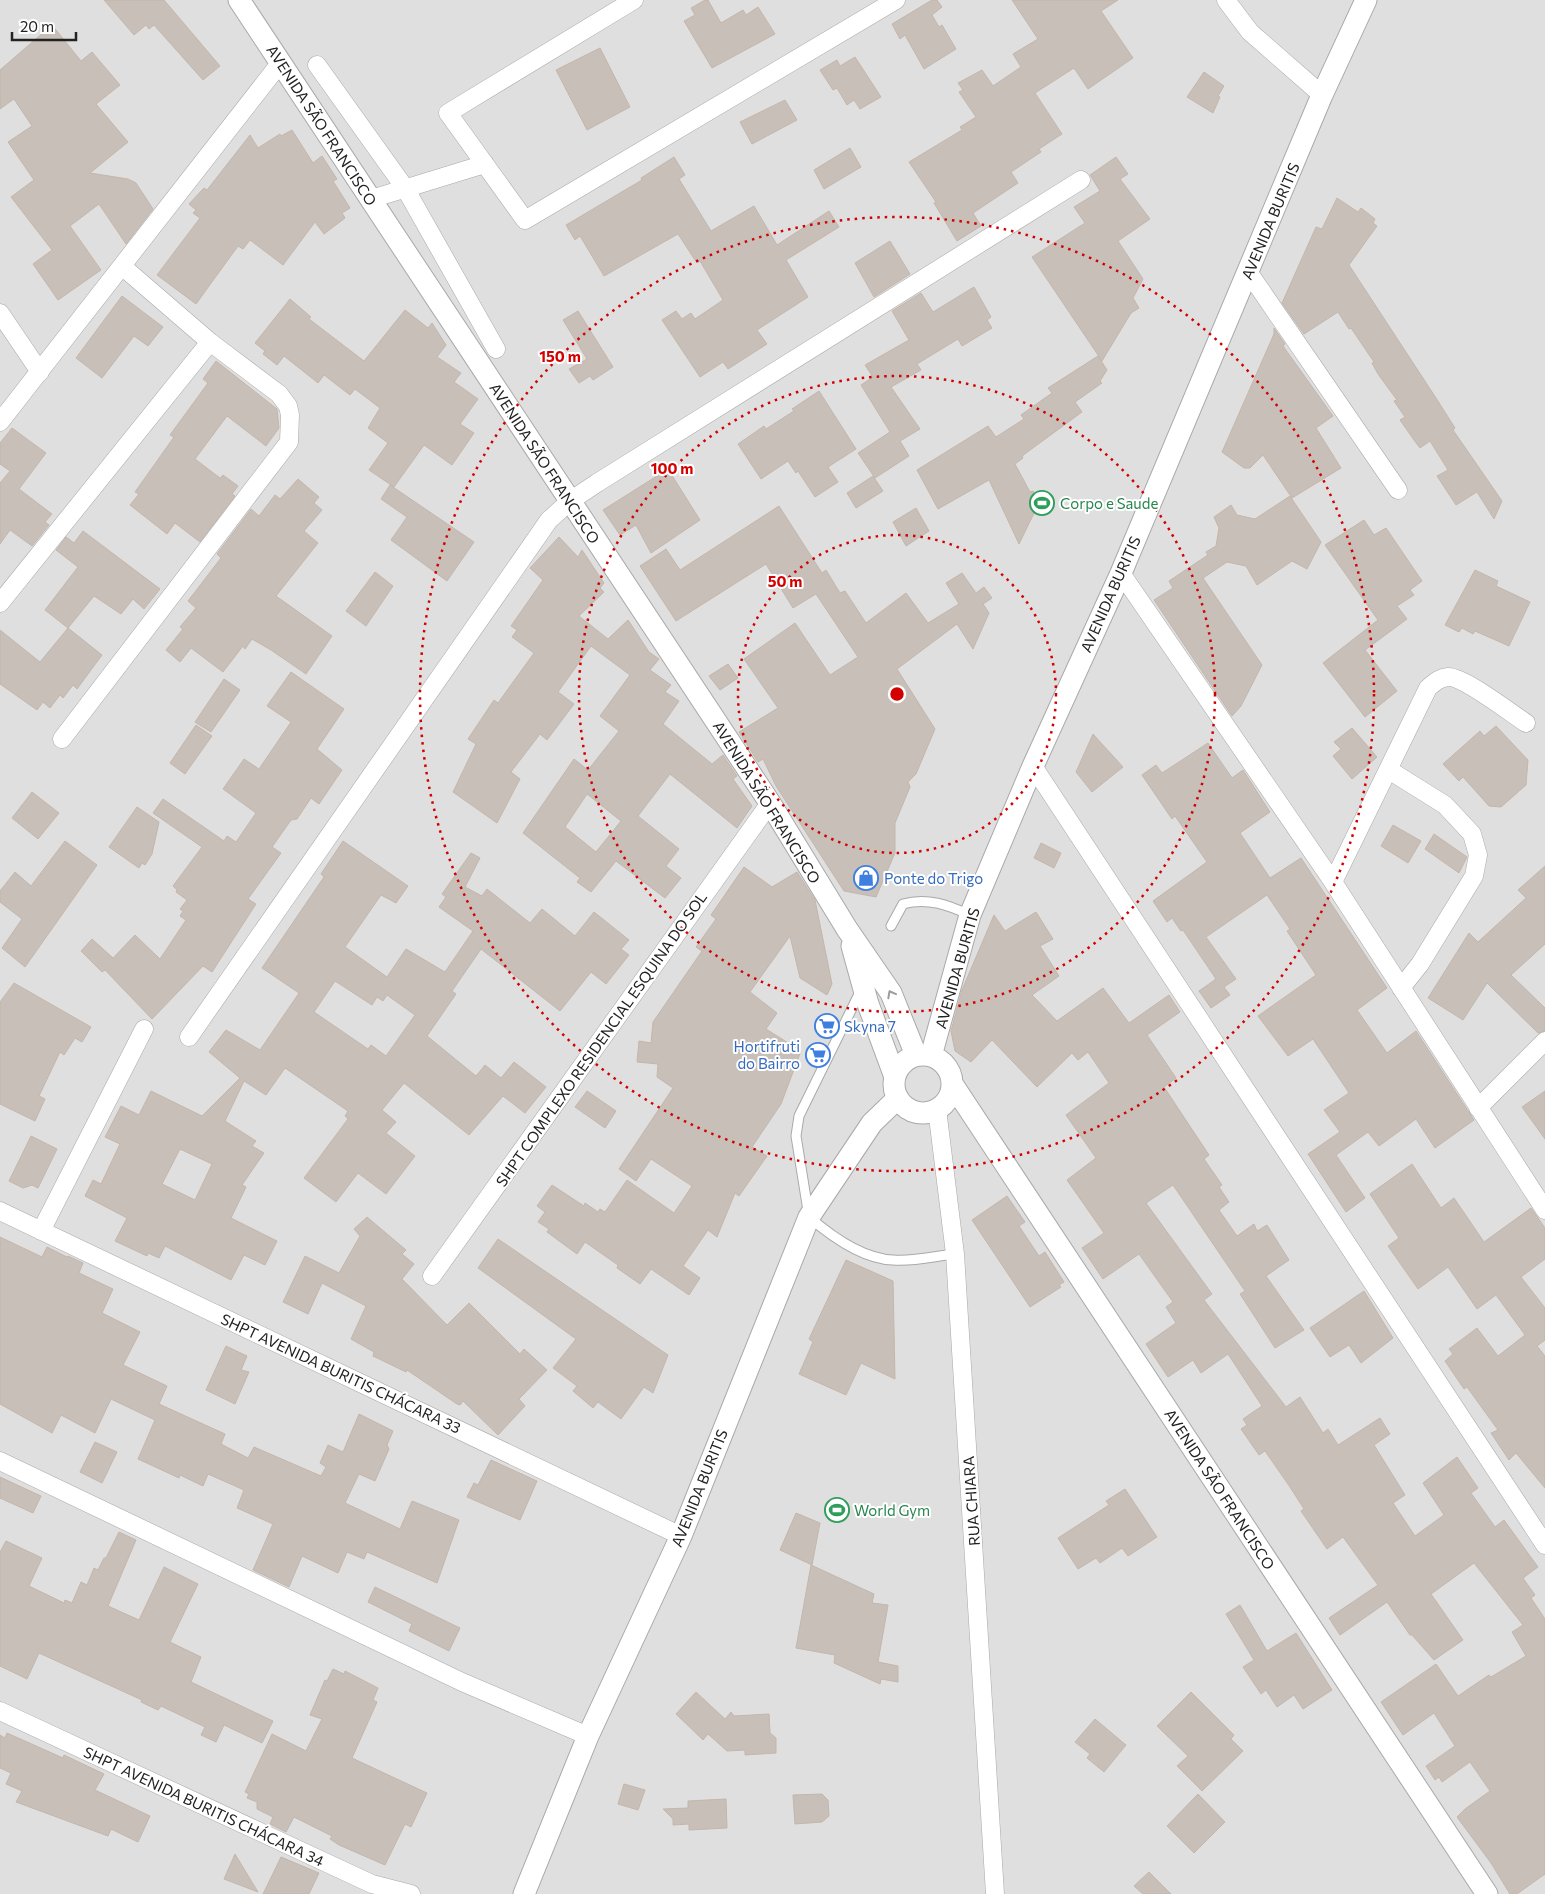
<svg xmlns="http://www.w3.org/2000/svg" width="1545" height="1894" viewBox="0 0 1545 1894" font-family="Commissioner,sans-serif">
<rect width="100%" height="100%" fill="#f2efe9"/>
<!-- residential -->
<path fill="#e0dfdf" d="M0,0H1545V1894H0Z"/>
<!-- building -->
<path fill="#c7bfb8" stroke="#c4b6ab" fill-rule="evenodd" d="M104,0H164L220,66L203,80L154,25L149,29L146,25L134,35Z
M705,0H708L721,23L743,10L746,15L758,7L775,34L712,68L684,21L695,15L691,8Z
M932,0H937L942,7L932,15L939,27L942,25L956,49L924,69L905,35L900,39L892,24Z
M1012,0H1118L1101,11L1133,58L1088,89L1074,68L1035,93L1062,134L1039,149L1041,152L1011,172L1018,183L973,213L981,226L957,241L934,203L936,202L909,162L962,130L960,127L976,117L959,92L963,90L958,83L982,70L993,86L1021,67L1013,54L1038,39Z
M52,25L81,61L92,52L120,85L96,104L128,142L90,173L128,179L136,183L153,209L126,244L99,204L70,226L101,270L58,300L33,264L52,250L11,197L34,180L8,142L32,126L14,99L0,109V70Z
M600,48L630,107L587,130L556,70Z
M855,57L881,97L860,109L854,100L847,105L837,88L833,90L820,70L837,60L840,66Z
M1204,72L1224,86L1218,96L1220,97L1213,113L1187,97Z
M785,100L797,120L752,144L740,122Z
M292,130L313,163L322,156L337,179L333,181L350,208L342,213L345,218L324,234L315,222L283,265L250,240L243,249L238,246L196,304L157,275L200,218L193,213L196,210L189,204L204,188L207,190L250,135L258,148L280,134L281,136Z
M850,148L861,167L824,189L814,170Z
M674,157L685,175L679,179L711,231L754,206L777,245L829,211L839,227L786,260L808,297L757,330L767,344L728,369L723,362L700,377L662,320L676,311L682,319L691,313L695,319L723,300L700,261L697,263L678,234L604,276L580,236L575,240L566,225L642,180L641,178Z
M1116,157L1128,174L1120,179L1150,219L1118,241L1143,279L1133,298L1139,308L1131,313L1102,361L1032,257L1085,223L1074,207L1100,191L1090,175Z
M1337,198L1358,212L1361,208L1375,219L1373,223L1377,226L1349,265L1436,398L1455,428L1453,430L1502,501L1494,519L1477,492L1456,505L1437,476L1448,470L1430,441L1420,448L1414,440L1400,420L1405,417L1394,401L1397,400L1378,374L1372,363L1374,362L1351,328L1349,329L1338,312L1304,334L1282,303L1316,227L1322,229Z
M890,241L910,274L874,297L855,263Z
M974,287L991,317L987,320L992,328L962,346L958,339L917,364L921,370L891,387L920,429L900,441L909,456L875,478L858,453L890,432L861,385L873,377L865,365L909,340L892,311L921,293L933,312Z
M122,296L163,327L148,346L134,336L102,378L76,358Z
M290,299L311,317L309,319L364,361L405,310L428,328L432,323L446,345L437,357L461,373L454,382L478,399L460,424L474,433L452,465L424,445L394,487L369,470L388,443L368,428L380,408L355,389L350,395L324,375L318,383L284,356L277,365L263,354L265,351L255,343Z
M578,311L613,367L593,380L590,376L579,383L569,369L587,359L563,320Z
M1274,328L1285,344L1283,346L1333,416L1316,428L1341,468L1292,498L1263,455L1250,468H1244L1222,452L1274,334Z
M1098,356L1107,370L1100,381L1102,383L1075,402L1082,412L1022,456L1023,458L1015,464L1030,492L1033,491L1039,503L1019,544L989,480L938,509L917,470L988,426L996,437L1024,419L1021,415L1052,393L1048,388Z
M216,361L277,409L279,428L266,446L227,416L195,459L220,478L223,475L238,486L232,494L235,496L200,542L175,523L167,534L130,505L139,494L135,492L174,437L170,435L208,383L203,379Z
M819,391L856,449L828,467L838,482L815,497L798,471L796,473L788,461L761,479L738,444L764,426L766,429L794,411L792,409Z
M12,428L46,453L19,489L52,514L45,522L49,525L32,546L10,530L0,544V483L10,471L0,464V443Z
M668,469L700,520L651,553L636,525L620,535L603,510Z
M873,476L883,491L856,508L847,493Z
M298,479L319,497L314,503L322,510L304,531L318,543L276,596L332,636L306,674L271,650L252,639L245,649L243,646L223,672L191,648L180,662L166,650L183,629L180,627L196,608L188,601L221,558L217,554L251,509L259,516L275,495L280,499Z
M390,485L474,542L447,581L391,540L407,517L381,499Z
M1290,496L1321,542L1307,569L1292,561L1257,585L1246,566L1227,562L1203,578L1262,665L1241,706L1232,716L1154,600L1173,588L1169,581L1208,555L1206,552L1216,546L1219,528L1214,517L1231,505L1237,515L1255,519Z
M779,506L822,573L826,570L840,593L845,591L866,623L906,593L928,623L959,604L946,583L962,573L976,593L984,587L992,598L983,604L989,613L973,649L957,624L897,669L935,729L916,774L908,782L910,787L895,823V853L876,897L844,891L776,786L763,759L758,762L739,732L778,708L744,659L795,623L830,675L858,657L816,594L793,608L766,564L676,621L640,566L666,549L680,570Z
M916,508L929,531L906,546L893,522Z
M1364,520L1374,535L1386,528L1422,581L1410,590L1414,595L1397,606L1407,619L1365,650L1397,691L1365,717L1323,663L1378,620L1325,545Z
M83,531L160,589L144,609L133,599L121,614L94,596L68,628L45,610L78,567L56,550L66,537L74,543Z
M559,537L578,557L582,550L604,583L600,588L604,592L579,616L608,639L628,620L649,652L659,659L650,670L671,685L665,692L679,701L663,724L712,764L723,755L737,776L733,779L752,806L737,828L670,774L638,816L679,849L666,866L681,878L665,898L616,861L591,892L577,882L580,878L523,833L574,759L588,770L619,731L600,716L630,675L591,646L558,692L574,704L547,740L540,734L511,772L520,779L497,823L453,792L476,744L468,739L494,700L498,703L534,653L512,637L517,630L511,626L543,580L530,568ZM587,794L621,821L596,852L565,827Z
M1475,570L1498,581L1496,586L1530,602L1509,646L1475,631L1473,634L1462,628L1459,632L1445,625Z
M375,572L393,586L366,626L346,611Z
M68,628L102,655L77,689L73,685L63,698L60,695L50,708L43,702L37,710L0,684V630L40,662Z
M728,664L738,678L720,690L709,676Z
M291,672L344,709L317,749L342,770L319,804L311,798L297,819L291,820L272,847L281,853L248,899L256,904L212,972L203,966L152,1019L105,970L102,972L81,951L92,939L113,958L135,935L160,959L186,920L180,916L183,911L180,909L187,900L176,892L177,890L173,886L202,847L153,813L163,799L224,841L227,836L236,842L256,813L223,789L244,759L259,769L291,722L267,706Z
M224,679L240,690L211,732L195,722Z
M196,725L212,736L185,774L170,763Z
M1496,726L1528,760L1526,785L1501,807L1489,806L1463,777L1459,781L1443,764L1480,731L1484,736Z
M1352,728L1377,757L1352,779L1333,756L1341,749L1334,742Z
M1093,734L1123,767L1092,792L1076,772Z
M1208,743L1232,778L1243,770L1270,812L1240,833L1270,878L1301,858L1387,988L1357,1010L1387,1053L1416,1031L1474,1120L1435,1148L1416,1119L1379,1146L1368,1132L1336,1155L1365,1198L1346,1212L1308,1154L1340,1132L1324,1110L1349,1093L1313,1039L1288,1056L1258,1016L1316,975L1287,931L1290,929L1267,895L1206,937L1236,979L1224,987L1230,995L1211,1008L1199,991L1216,979L1183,930L1181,931L1172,918L1167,922L1153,901L1207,862L1175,816L1172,819L1142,775L1156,765L1162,773Z
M32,792L59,813L38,839L12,818Z
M137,807L159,822L152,854L145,865L142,863L139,868L109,847Z
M1393,825L1421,841L1408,863L1381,846Z
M1434,834L1467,857L1459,873L1425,849Z
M65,841L97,865L25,967L2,948L22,919L0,902V891L15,872L31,886Z
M343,841L408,886L396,903L381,895L345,947L387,977L406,949L445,972L473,931L439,907L446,897L442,894L471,853L480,858L465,887L482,896L487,889L530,923L542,909L575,936L594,912L629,940L621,949L629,955L606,984L591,972L560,1011L481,949L452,991L456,994L427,1036L476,1076L485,1065L501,1078L514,1062L546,1087L525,1113L503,1096L469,1135L404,1083L382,1110L396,1122L386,1133L415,1156L386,1194L358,1173L336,1202L304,1178L348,1119L345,1116L348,1111L285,1068L266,1095L244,1081L225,1121L256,1141L252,1146L264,1153L242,1185L246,1187L231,1218L277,1241L265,1265L244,1255L231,1280L165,1246L159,1258L148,1253L147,1256L115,1241L127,1218L85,1196L93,1180L101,1184L120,1144L105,1137L121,1106L139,1115L151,1091L202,1116L240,1078L209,1052L226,1030L260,1050L299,993L262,968L324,877L321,874ZM335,981L372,1005L377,997L383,1001L387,995L415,1015L386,1056L371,1045L368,1049L314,1012ZM180,1149L212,1164L195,1200L162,1184Z
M1041,843L1061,853L1054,868L1034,858Z
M1545,866V944L1511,975L1545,1008V1031L1538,1033L1487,983L1463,1020L1428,998L1469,933L1478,942L1526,898L1518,890Z
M744,867L772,887L797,872L815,900L832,984L827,995L800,978L790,936L750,992L777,1013L766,1029L801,1051L781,1104L752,1147L767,1156L739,1196L735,1193L717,1237L708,1230L683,1266L700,1278L689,1295L651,1269L640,1284L617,1268L618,1265L585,1242L577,1254L547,1232L549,1229L538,1222L545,1212L537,1206L552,1185L584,1206L585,1203L598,1212L600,1209L605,1212L627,1180L674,1213L692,1186L651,1159L636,1181L619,1169L673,1088L657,1077L658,1064L637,1062L639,1041L651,1043L653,1022L702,951L696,947L716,919L711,915Z
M1036,912L1053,939L1040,946L1059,976L1032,995L1057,1021L1103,988L1129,1023L1169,995L1180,1012L1147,1035L1176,1078L1164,1087L1209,1155L1204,1159L1222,1185L1219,1187L1229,1202L1219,1210L1237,1236L1254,1224L1257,1231L1267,1225L1289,1260L1266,1276L1304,1330L1275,1348L1240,1294L1245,1291L1173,1185L1146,1203L1212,1294L1204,1300L1286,1407L1300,1397L1323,1433L1328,1429L1338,1445L1380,1418L1390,1434L1374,1445L1405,1495L1393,1503L1415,1536L1444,1515L1423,1483L1457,1457L1478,1488L1471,1493L1495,1527L1504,1520L1538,1567L1523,1578L1535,1595L1531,1598L1545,1619V1874L1517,1894H1510L1491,1863L1457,1817L1465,1809L1490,1791L1470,1762L1442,1782L1439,1777L1435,1780L1426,1766L1455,1746L1434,1713L1403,1735L1381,1702L1436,1664L1458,1696L1489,1675L1491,1677L1526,1656L1512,1632L1523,1625L1474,1563L1431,1594L1463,1640L1434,1660L1412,1635H1410L1387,1602L1340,1635L1329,1618L1378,1585L1343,1537L1327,1549L1301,1511L1304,1509L1290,1487L1265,1451L1259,1455L1241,1429L1247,1425L1243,1419L1262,1406L1228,1354L1201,1373L1193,1360L1168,1377L1146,1344L1176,1323L1166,1307L1173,1302L1139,1254L1103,1279L1082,1248L1104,1233L1067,1180L1096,1158L1066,1115L1109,1083L1088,1052L1078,1060L1072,1053L1037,1087L992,1040L971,1062L955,1051L951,1031L962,990L994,915L1005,931Z
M14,983L91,1027L82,1042L75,1038L64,1055L60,1052L39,1096L45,1099L35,1121L0,1104V1002Z
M587,1091L616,1111L605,1128L575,1107Z
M1545,1091V1139L1522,1107Z
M31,1136L57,1149L38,1188L32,1185L23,1188L9,1181Z
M1412,1164L1441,1208L1454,1198L1484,1242L1531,1208L1545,1228V1259L1521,1277L1545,1308V1340L1537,1346L1545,1356V1488L1516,1453L1509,1460L1491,1433L1498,1430L1467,1387L1464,1389L1445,1361L1453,1354L1449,1349L1477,1328L1498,1356L1525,1335L1496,1295L1477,1309L1448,1267L1418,1289L1388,1246L1399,1238L1370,1194Z
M1007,1196L1025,1222L1019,1226L1039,1256L1045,1252L1064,1282L1059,1285L1061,1287L1030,1307L972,1220Z
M367,1217L406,1250L402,1254L414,1264L402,1279L447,1325L469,1303L520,1354L524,1349L547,1370L519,1399L525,1406L498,1435L463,1401L460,1405L457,1404L407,1370L406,1372L373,1356L374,1352L351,1339L366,1306L322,1283L308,1314L283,1302L305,1256L339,1273L360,1236L354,1229Z
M0,1237L42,1257L47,1247L67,1257L68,1256L83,1263L79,1273L113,1289L102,1313L140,1332L123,1365L167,1386L159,1404L225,1434L221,1444L248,1458L254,1447L321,1476L326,1467L320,1463L328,1445L343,1452L359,1414L393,1431L387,1445L389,1449L375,1481L359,1474L345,1503L400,1529L412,1501L459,1520L437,1583L367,1552L364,1559L347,1552L338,1573L302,1556L289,1587L253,1570L273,1524L237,1508L244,1490L208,1474L203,1486L180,1475L179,1478L138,1459L155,1420L111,1399L95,1433L61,1415L52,1433L0,1404Z
M498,1239L668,1355L653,1393L644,1387L621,1419L598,1402L593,1408L573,1391L577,1386L553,1368L576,1339L478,1268Z
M846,1260L893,1281L895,1379L861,1363L846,1395L799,1374L813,1342L809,1339Z
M1364,1291L1393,1338L1361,1363L1349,1345L1330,1357L1310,1328Z
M226,1346L247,1356L241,1370L249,1372L235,1404L206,1390Z
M95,1442L117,1452L102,1483L80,1472Z
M491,1460L537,1481L520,1520L467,1497L474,1483L478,1485Z
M0,1477L41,1496L33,1513L0,1498Z
M1125,1489L1157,1537L1128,1556L1122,1548L1100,1563L1096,1558L1078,1569L1058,1538L1109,1505L1106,1501Z
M796,1513L820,1523L812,1565L780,1550Z
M119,1532L136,1540L108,1606L139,1620L164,1567L198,1584L170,1642L201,1657L191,1682L273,1721L262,1743L224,1725L216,1742L201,1735L205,1727L161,1706L158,1710L141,1702L142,1700L39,1653L27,1679L0,1666V1552L6,1541L42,1558L29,1586L64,1603L65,1600L72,1603L81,1582L87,1585L94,1568L98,1570L104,1558H106Z
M811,1565L874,1594L872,1603L888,1605L878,1662L898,1666V1682L881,1679L880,1684L834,1663L835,1655L796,1648Z
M375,1587L460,1628L449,1651L409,1631L412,1624L368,1602Z
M1240,1605L1267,1651L1296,1633L1332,1690L1303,1709L1294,1695L1277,1707L1266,1690L1261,1694L1243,1667L1254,1660L1226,1614Z
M333,1669L344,1674L345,1671L378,1688L373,1700L377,1702L352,1758L427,1793L411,1827L405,1824L385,1865L339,1845L330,1839L332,1836L294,1817L286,1832L270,1824L273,1817L257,1809V1802L247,1798L249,1794L245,1792L272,1734L306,1751L322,1719L310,1715L325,1680L327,1681Z
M696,1692L725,1719L731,1712L734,1716L769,1714L770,1733L776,1738V1753L745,1755V1750L727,1751L708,1734L703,1740L676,1714Z
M1191,1692L1234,1735L1231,1739L1243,1751L1202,1791L1177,1766L1188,1756L1157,1726Z
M1095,1719L1126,1745L1104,1772L1087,1758L1090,1754L1075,1742Z
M7,1733L63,1758L64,1755L104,1774L95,1790L150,1816L138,1842L111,1829L108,1836L16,1802L22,1791L6,1784L11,1773L0,1768V1735L5,1738Z
M624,1784L645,1790L638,1810L618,1804Z
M822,1794L828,1800L829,1816L822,1822L795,1824L793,1795Z
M1198,1794L1225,1822L1194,1853L1167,1826Z
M726,1799L727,1828L689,1830V1824L673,1825V1819L663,1809L688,1808V1801Z
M235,1854L258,1892L224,1879Z
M281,1857L319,1873L309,1894H263Z
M1149,1872L1171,1894H1143L1134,1886Z"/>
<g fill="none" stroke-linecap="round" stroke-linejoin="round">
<defs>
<path id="service" d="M891,926L903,904C927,897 948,905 970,915
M861,990L799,1116L796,1136L809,1217C831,1236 863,1259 893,1260C913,1262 935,1256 955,1254"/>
<path id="minor" d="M634,0L448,113L525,220L896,0
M1226,0L1250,32L1322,95
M317,65L405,188L496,349
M371,199L485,164
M1249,273L1398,490
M0,313L40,372
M0,422L281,62
M1121,573L1333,882L1545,1210
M0,603L210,342
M62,739L289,442L290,415L288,406L279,394L210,342L123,267
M1033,766L1545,1545
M1389,770L1445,805L1472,834L1478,855L1474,876L1420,964L1401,988
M1333,882L1428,688C1435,682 1439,678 1448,677C1463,676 1512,714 1526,723
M189,1037L549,520L570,501L597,483L1081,180
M1478,1108L1545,1041
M937,1109L955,1254L995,1894
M0,1211L681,1536
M41,1231L144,1029
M432,1276L770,803
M0,1461L462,1682L588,1736
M0,1711L372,1884L411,1894"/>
<path id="tertiary" d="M239,0L770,803L847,929L891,993L916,1055
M852,946L868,1004L895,1077
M894 1084a29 29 0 1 1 58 0a29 29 0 1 1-58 0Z
M931,1056L970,915L1033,766L1121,573L1322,95L1366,0
M953,1085L1487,1894
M524,1894L588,1736L681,1536L809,1217L872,1123L898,1098"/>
</defs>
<!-- service casing -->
<use href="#service" stroke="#a9a9a9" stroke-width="11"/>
<!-- minor casing -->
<use href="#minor" stroke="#a9a9a9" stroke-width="19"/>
<!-- tertiary casing -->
<use href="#tertiary" stroke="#a9a9a9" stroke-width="23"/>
<!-- service -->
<use href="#service" stroke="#fff" stroke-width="9"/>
<!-- minor -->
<use href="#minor" stroke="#fff" stroke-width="18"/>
<!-- tertiary -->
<use href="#tertiary" stroke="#fff" stroke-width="21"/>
</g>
<!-- one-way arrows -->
<defs><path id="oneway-chevron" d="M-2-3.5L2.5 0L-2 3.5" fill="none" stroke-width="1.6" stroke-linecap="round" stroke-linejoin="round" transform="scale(1.25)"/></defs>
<use stroke="#9c9c9c" href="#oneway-chevron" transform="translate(891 994) rotate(-118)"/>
<!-- distance rings -->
<g fill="none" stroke="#d40000" stroke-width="2.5" stroke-dasharray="2.5 5">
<circle cx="897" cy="694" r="159"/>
<circle cx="897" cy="694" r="318"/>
<circle cx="897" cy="694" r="477"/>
</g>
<!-- icons -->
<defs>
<symbol id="stadium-ring" viewBox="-11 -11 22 22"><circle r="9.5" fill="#fff" stroke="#2e9e5b" stroke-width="1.5"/><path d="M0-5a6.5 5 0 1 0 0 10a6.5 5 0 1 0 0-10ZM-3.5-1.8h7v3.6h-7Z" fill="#2e9e5b"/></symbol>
<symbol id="shop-ring" viewBox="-11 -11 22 22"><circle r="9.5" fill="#fff" stroke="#3f7fe0" stroke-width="1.5"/><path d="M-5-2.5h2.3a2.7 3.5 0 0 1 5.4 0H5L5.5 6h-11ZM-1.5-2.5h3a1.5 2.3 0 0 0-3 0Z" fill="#3f7fe0"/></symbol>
<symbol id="supermarket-ring" viewBox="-11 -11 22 22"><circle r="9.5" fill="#fff" stroke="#3f7fe0" stroke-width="1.5"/><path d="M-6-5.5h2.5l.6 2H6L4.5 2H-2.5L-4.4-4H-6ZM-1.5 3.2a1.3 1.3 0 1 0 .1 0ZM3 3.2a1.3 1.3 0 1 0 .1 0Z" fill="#3f7fe0"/></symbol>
</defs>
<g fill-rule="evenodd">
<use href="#stadium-ring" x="1028" y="489" width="28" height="28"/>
<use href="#shop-ring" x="852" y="864" width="28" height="28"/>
<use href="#supermarket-ring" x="813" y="1012" width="28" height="28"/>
<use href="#supermarket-ring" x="804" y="1041" width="28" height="28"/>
<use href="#stadium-ring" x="823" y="1496" width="28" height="28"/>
</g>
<g text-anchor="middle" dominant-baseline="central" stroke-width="4" stroke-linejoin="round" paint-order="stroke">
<!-- street labels -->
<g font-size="15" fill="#222" stroke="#fff">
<text transform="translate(322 125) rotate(57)">AVENIDA SÃO FRANCISCO</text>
<text transform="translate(1270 221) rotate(-67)">AVENIDA BURITIS</text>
<text transform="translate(545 463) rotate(57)">AVENIDA SÃO FRANCISCO</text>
<text transform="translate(1110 594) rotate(-66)">AVENIDA BURITIS</text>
<text transform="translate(767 802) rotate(58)">AVENIDA SÃO FRANCISCO</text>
<text transform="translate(957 968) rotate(-74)">AVENIDA BURITIS</text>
<text transform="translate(601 1039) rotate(-55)">SHPT COMPLEXO RESIDENCIAL ESQUINA DO SOL</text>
<text transform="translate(341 1373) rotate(25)">SHPT AVENIDA BURITIS CHÁCARA 33</text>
<text transform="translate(699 1488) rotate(-68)">AVENIDA BURITIS</text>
<text transform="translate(1220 1489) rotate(57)">AVENIDA SÃO FRANCISCO</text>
<text transform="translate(971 1501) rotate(-94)">RUA CHIARA</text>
<text transform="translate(204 1806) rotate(25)">SHPT AVENIDA BURITIS CHÁCARA 34</text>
</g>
<!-- leisure labels -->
<g font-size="15" fill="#27864d" stroke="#fff" text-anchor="start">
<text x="1060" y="503">Corpo e Saude</text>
<text x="854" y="1510">World Gym</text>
</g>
<!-- shop labels -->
<g font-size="15" fill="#366cbe" stroke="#fff" text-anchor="start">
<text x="884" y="878">Ponte do Trigo</text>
<text x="844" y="1026">Skyna 7</text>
<text x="800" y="1046" text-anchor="end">Hortifruti<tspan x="800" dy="17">do Bairro</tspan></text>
</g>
</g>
<circle cx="897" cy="694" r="8" fill="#d40000" stroke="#fff" stroke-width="2.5"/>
<g font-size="15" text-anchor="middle" font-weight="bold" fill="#d40000" stroke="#fff" stroke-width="4" stroke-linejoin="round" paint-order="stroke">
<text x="560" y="362">150 m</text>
<text x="672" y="474">100 m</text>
<text x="785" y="587">50 m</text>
</g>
<!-- scale -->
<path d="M12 32v8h64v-8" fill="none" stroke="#222222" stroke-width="2.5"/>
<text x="20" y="32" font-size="15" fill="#222222" stroke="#ffffff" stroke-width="4" paint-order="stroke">20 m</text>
</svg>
